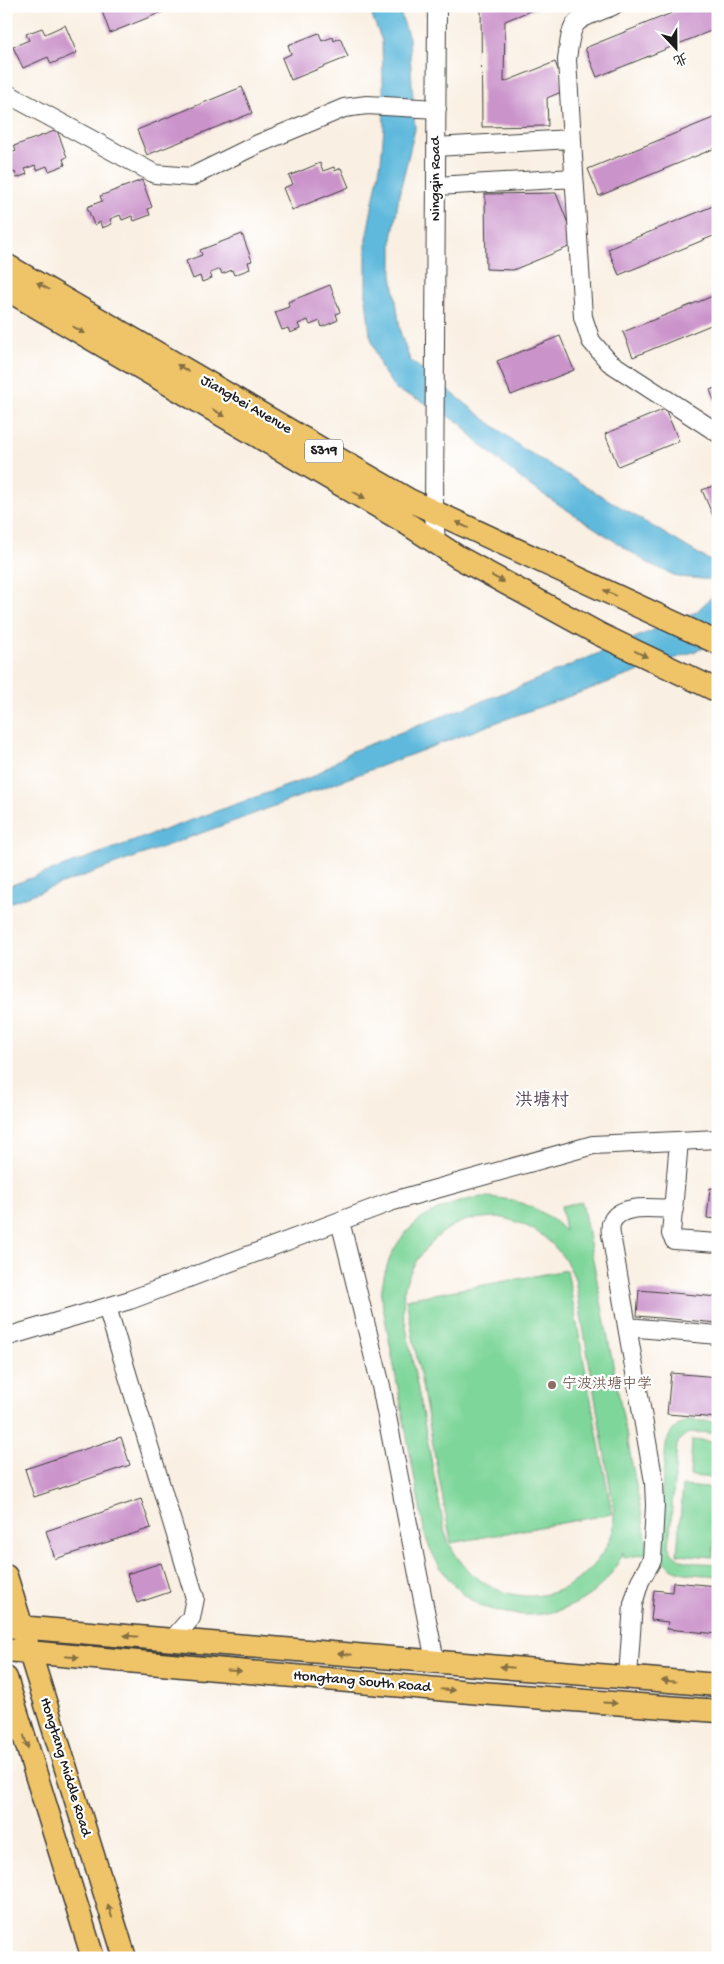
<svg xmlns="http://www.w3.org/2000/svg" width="724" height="1964" viewBox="0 0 724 1964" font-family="'Gochi Hand','LXGW WenKai TC',sans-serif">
<rect width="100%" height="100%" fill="#fff"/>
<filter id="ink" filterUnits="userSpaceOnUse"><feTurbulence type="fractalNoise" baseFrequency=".02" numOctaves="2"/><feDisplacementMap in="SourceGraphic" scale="10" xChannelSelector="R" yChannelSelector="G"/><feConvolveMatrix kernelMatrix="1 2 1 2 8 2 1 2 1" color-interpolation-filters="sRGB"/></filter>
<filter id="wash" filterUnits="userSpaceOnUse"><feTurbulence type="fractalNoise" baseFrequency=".0096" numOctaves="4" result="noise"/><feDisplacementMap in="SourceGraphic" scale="20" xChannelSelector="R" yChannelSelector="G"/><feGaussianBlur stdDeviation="1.12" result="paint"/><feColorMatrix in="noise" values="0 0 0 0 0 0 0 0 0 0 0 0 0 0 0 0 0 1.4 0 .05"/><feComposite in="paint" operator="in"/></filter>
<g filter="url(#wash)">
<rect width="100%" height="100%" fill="#f9efe2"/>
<!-- green -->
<path fill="#7ed69a" stroke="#4d795b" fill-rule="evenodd" d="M481,1197C513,1197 542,1207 565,1231L561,1206L582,1202L649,1553L625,1558L623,1552C604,1599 555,1622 507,1613C496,1611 484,1608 474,1602C450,1586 434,1562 425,1535L381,1296C387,1234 422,1208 481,1197ZM497,1217C534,1223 561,1245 575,1279L614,1510C614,1517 614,1524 613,1530C609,1546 598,1560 587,1572C538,1618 467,1594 445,1533L403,1311C404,1305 403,1298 404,1291C409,1264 433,1234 459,1223C470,1218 484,1218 497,1217Z
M567,1270L612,1514L451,1543L406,1299Z
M690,1420L718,1422V1434C702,1433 685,1427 677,1445L669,1546C676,1566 700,1562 718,1564V1576C691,1573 665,1578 657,1546L666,1444C670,1431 677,1424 690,1420Z
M692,1440L718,1442V1478L690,1476Z
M683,1486L718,1489L713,1557L677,1554Z"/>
<!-- water -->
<path fill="#5eb9dc" stroke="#3d6a7c" d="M368,6H398L409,38L415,129L400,191L392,239V275L401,335L410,360L522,448L707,559L718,563V585L715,580L678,577L648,563L526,483L475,440L462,424L420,400L396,390L381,368L370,335L366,298V239L381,161L384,128L382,41Z
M718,591V643L495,723L240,819L6,904V887L314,776L352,751L519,687L696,612Z"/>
<g id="blocks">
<!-- building -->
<path fill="#ca93ca" d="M100,6H177L110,33Z
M481,6H542L505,21L504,82L555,62L566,90L547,98L548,126L482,127Z
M689,6H718V28L597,77L585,48Z
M65,25L77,53L51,64L48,57L23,68L13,47L29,40L26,34L42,28L45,34Z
M319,33L322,41L333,37L334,41L340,38L348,57L291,80L282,58L291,54L288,45Z
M242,87L252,113L147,155L137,130Z
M718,116V147L599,196L588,169Z
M57,130L67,157L63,159L65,165L49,171L47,166L37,170L35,165L25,169L27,174L17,178L15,172L8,175L6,170V155L16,151L14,146Z
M320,163L323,171L334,167L335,171L341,168L349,187L292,210L283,188L293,184L289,176Z
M142,180L152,207L148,209L150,215L134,221L132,216L122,220L120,215L110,219L112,224L102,228L100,222L94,225L87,207L102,201L100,196Z
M556,193L576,244L513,270L486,269L485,194Z
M718,204V234L619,275L608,249Z
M242,234L252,261L248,262L250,269L234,275L232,270L222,274L220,269L210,273L212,278L202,282L200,276L193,279L186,261L202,255L200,250Z
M330,285L340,312L336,314L338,320L322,327L320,321L310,325L308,320L298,324L300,329L290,333L288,328L282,330L275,312L289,307L288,302Z
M718,294V322L633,357L623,332Z
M560,336L574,370L511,395L497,361Z
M718,387V410L710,390Z
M665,409L679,441L618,466L605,434Z
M718,484V520L715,521L702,490Z
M710,1188L718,1189V1219L707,1218Z
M639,1290L718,1297V1323L637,1316Z
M671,1373L718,1377V1418L667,1414Z
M121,1437L130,1465L34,1497L25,1469Z
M141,1499L151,1528L55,1559L46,1531Z
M161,1563L170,1592L137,1603L127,1574Z
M673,1582L718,1586V1634L667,1629L668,1622L651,1620L654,1590L672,1592Z"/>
</g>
</g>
<g filter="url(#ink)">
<use href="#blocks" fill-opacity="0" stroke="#3d3c3a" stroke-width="1"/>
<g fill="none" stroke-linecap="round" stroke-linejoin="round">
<defs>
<path id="minor" d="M613,6C573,22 572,16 567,60L583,317L591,341L609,362L718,433
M6,93L155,174L191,177L258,144L344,108L367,105L437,109
M436,147L571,139
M436,186L574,178
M436,544L434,512L437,6
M679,1141L671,1234L674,1240L718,1243
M340,1221L381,1386L435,1661
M107,1307L195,1598L191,1618L172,1640
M627,1327L718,1335
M6,1337L130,1300L393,1201L593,1145L718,1139
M628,1677L633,1604L640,1581L652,1560L655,1506L654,1482L612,1240C611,1236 610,1229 611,1224C618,1202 656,1209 674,1209"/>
<path id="major" d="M6,265L409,500L718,643
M6,289L403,521L458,557L599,634L718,691
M6,1576L125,1958
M6,1626L718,1685
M6,1650L481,1693L718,1711
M6,1678L93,1958"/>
</defs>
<!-- minor casing -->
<use href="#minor" stroke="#3d3c3a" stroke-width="20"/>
<!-- major casing -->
<use href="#major" stroke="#3d3c3a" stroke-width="25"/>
<!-- minor -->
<use href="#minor" stroke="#fff" stroke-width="18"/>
<!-- major -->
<use href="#major" stroke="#efc469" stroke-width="22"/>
</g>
<!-- one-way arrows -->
<defs><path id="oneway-solid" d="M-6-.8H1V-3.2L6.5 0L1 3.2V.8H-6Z" transform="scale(1.25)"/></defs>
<g fill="#867042">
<use href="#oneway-solid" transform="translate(43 286) rotate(-150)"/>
<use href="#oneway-solid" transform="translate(79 330) rotate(30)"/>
<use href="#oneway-solid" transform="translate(183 368) rotate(-150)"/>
<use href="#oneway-solid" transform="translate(219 413) rotate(30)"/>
<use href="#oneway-solid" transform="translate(359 495) rotate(30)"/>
<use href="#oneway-solid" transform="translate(462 525) rotate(-155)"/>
<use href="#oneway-solid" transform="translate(498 579) rotate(29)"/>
<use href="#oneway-solid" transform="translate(610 593) rotate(-155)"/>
<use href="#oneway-solid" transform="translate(641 654) rotate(26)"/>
<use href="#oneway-solid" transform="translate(131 1636) rotate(-175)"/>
<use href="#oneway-solid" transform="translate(345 1654) rotate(-175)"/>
<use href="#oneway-solid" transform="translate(72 1657) rotate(5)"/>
<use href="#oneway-solid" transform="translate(507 1667) rotate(-175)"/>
<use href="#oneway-solid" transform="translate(234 1671) rotate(5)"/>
<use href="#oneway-solid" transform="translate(669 1681) rotate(-175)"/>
<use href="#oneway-solid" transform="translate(448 1690) rotate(5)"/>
<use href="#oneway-solid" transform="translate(610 1703) rotate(4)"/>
<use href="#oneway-solid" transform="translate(26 1742) rotate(73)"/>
<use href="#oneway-solid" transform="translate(110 1911) rotate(-107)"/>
</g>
</g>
<!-- markers -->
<circle fill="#8d6e63" stroke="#fff" stroke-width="2" cx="552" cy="1385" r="5"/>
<g text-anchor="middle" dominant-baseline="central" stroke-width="4.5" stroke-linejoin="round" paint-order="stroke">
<!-- shield labels -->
<rect fill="#fff" stroke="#606060" stroke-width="1" x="305" y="439.5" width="38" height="23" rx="4"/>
<g font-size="14" font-weight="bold" fill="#1c1c1c">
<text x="324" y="451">S319</text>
</g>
<!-- street labels -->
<g font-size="15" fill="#1c1c1c" stroke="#fff">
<text transform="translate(436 179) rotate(-90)">Ningqin Road</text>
<text transform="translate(246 405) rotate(30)">Jiangbei Avenue</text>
<text transform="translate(362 1682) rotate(5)">Hongtang South Road</text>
<text transform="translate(65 1767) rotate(73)">Hongtang Middle Road</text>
</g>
<!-- education labels -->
<g font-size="15" fill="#785e54" stroke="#fff" text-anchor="start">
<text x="562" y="1385">宁波洪塘中学</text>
</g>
<!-- quarter labels -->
<g font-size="18" fill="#594659" stroke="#fff">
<text x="542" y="1101">洪塘村</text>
</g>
</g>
<!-- margin -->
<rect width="724" height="1964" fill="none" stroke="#fff" stroke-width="25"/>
<!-- north arrow -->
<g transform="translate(676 48) rotate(158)" stroke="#ffffff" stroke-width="4" paint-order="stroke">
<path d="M0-4L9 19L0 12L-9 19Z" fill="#1c1c1c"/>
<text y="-8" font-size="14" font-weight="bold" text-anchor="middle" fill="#1c1c1c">北</text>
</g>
</svg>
